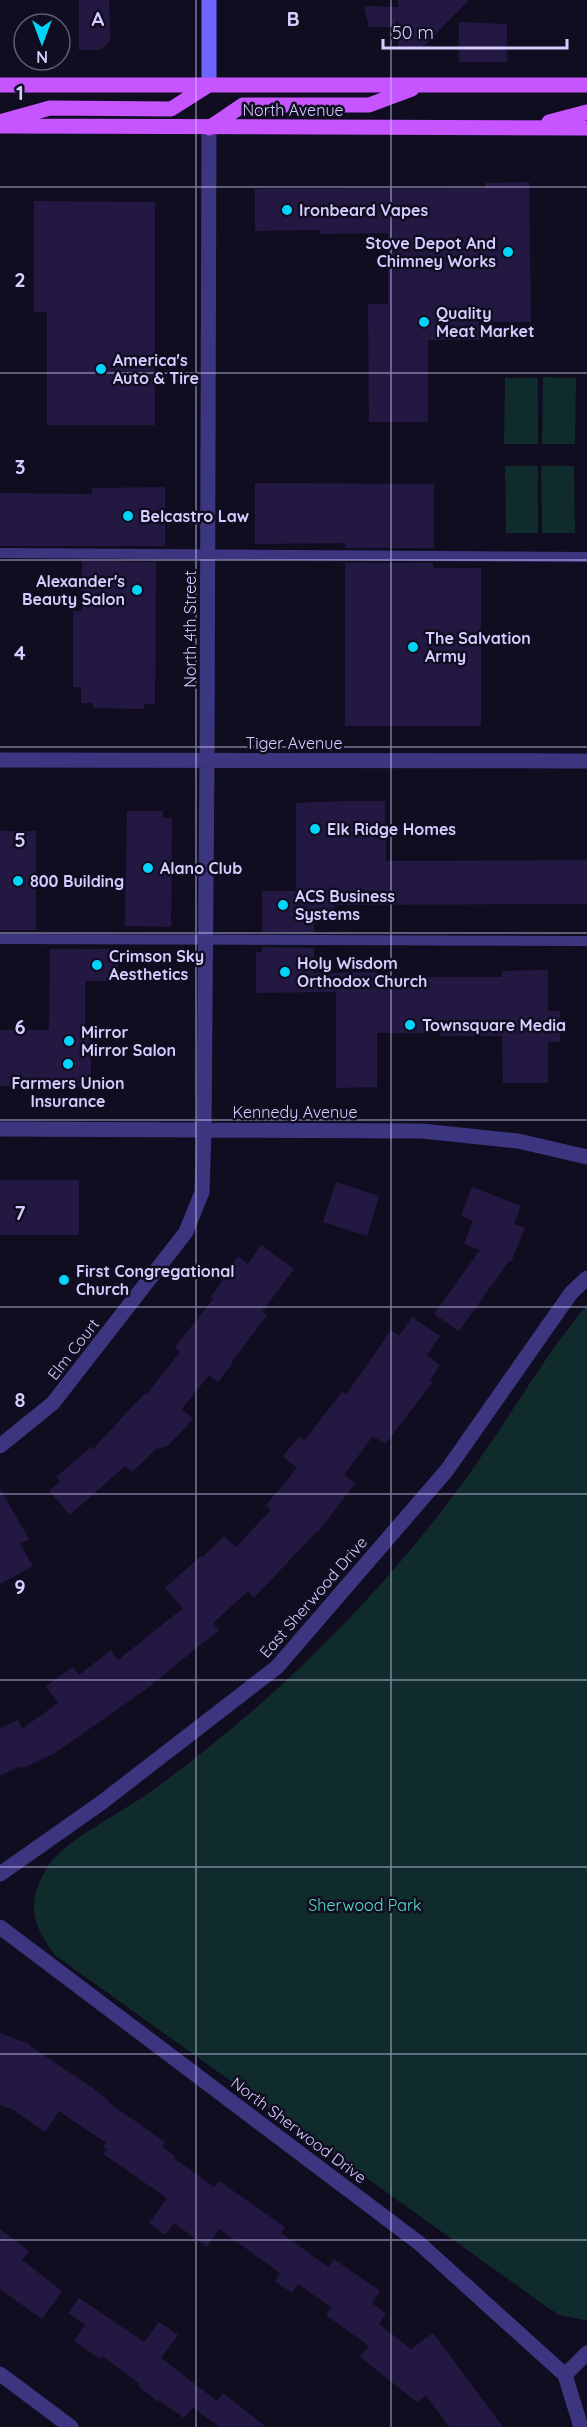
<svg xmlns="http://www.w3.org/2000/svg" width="587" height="2427" viewBox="0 0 587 2427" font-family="Quicksand,sans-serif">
<rect width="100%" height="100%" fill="#110d21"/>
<!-- green -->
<path fill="#0f2b2b" d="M543,377L576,378L575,444H542Z
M505,378H538V444H504Z
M505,466H538V533H506Z
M541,466H574L575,533H542Z
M587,1305V2319L584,2320L559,2315L547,2307L56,1956C31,1925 26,1901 48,1866C63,1842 118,1814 143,1797C205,1753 266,1702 320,1648C380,1589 436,1523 483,1454C517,1405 548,1351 587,1305Z"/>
<!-- building -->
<path fill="#231842" d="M79,0H109L110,41L100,50H79Z
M398,0H469L423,47H398V27H369L364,6L398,7Z
M459,22L507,24V62H459Z
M529,182L531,322H479V340H428V422H369L368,304H388V233L320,234V230L255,231V189L485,188V183Z
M34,201L155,202V425H47V312H34Z
M255,483L434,484V548H345V543L255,544Z
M165,487V546H0V493L92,494V488Z
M82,561L156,562L155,704H144V709L93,708V703H81V687H73V611H82Z
M345,563H433V568H481V726H345Z
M346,801H385L386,861L587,860V904L334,905L335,921H314V933L262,932V891H296V803Z
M127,811H163V818H172L171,927L125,926Z
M0,831H36V930H0Z
M262,947L314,948V973L377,972V977H502V971L548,970V1011H560V1042H548V1083H503L502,1036H440V1033H377V1087L336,1088V992L256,993V952H262Z
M50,949H116L118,965L116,981H85V1034H91V1078H85V1086L66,1088L0,1086V1030H49Z
M0,1180H79V1235H0Z
M336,1182L379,1196L367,1236L323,1222Z
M472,1187L521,1206L514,1224L525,1228L511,1262L509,1261L459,1331L434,1314L480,1250L464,1244L473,1221L461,1216Z
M261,1245L294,1269L262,1312L267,1315L231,1363L232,1364L218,1382L209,1375L182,1409L193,1419L168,1446L156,1449L132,1472L125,1466L70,1515L49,1491L60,1481L56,1477L91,1447L93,1449L144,1394L146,1395L180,1352L175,1347L213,1299L211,1297L238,1256L248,1264Z
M412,1317L440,1336L427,1355L440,1365L430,1380L433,1382L385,1444L373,1436L344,1475L355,1484L318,1532L317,1531L254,1598L248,1591L213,1623L219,1630L145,1690L55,1753L21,1769L20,1766L0,1776V1728L18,1720L22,1729L58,1703L46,1686L73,1667L79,1675L111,1650L118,1660L183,1608L165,1588L201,1556L203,1557L224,1536L236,1547L271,1510L266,1505L297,1468L283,1456L299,1437L304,1441L342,1392L346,1395L391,1330L399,1336Z
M0,1489L29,1539L20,1544L33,1566L0,1584Z
M0,2033L30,2044V2046L93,2088L110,2102L109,2103L165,2142L162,2147L175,2156L174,2158L214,2187L219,2181L285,2227L281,2233L328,2267L334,2259L380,2291L372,2303L386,2314L379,2324L411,2349L433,2333L503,2427H449L426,2395L417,2402L360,2357L369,2346L326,2315L331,2307L298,2284L292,2293L275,2281L280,2273L219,2229L207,2247L174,2223L165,2235L149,2223L167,2198L103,2154L107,2150L103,2147L106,2143L59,2111L45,2132L12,2109L0,2105Z
M0,2229L29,2251L22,2260L62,2291L42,2319L0,2289Z
M79,2298L144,2342L159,2322L178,2335L161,2358L217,2401L223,2393L266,2427H219L193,2407L184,2418L159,2400L158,2402L138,2386L140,2384L102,2356L100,2359L74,2341L85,2325L68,2313Z"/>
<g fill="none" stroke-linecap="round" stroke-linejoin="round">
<!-- lane -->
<path stroke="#3c3681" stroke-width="10" d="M0,553L587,557
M0,939L587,941"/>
<!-- street -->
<path stroke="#3c3681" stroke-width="15" d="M0,760L587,761
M0,1129L422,1131L518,1141L587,1157
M0,1446L53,1403L186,1232L202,1192L204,1130L207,761L209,128
M0,1874L101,1803L277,1667L447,1470L571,1293L587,1278
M0,1927L419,2243L565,2375
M0,2374L71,2427
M565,2375L581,2427
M565,2375L587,2353"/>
<!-- secondary -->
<path stroke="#6e64ff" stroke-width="15" d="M209,85V0"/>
<!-- primary -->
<path stroke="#c654ff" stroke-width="15" d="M0,85H587
M3,121L50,108L171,109L209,85
M549,122L587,112
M0,126L587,128
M209,128L243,105H369L412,89"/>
</g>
<!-- grid -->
<path fill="none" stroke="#d5cdff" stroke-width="1.5" stroke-opacity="0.55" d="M196,0V2427M391,0V2427M0,187H587M0,373H587M0,560H587M0,747H587M0,933H587M0,1120H587M0,1307H587M0,1494H587M0,1680H587M0,1867H587M0,2054H587M0,2240H587"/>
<!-- markers -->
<g fill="#00d4f8" stroke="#110d21" stroke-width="2">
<circle cx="287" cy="210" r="6"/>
<circle cx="508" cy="252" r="6"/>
<circle cx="424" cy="322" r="6"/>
<circle cx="101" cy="369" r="6"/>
<circle cx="128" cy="516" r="6"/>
<circle cx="137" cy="590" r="6"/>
<circle cx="413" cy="647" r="6"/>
<circle cx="315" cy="829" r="6"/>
<circle cx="148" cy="868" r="6"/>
<circle cx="18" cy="881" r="6"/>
<circle cx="283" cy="905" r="6"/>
<circle cx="97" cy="965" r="6"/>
<circle cx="285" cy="972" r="6"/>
<circle cx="410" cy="1025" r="6"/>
<circle cx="69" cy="1041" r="6"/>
<circle cx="68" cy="1064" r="6"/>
<circle cx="64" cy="1280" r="6"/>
</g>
<g text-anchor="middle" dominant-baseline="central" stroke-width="5" stroke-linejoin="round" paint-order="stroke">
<!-- street labels -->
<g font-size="16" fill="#d5cdff" stroke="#110d21">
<text x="293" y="110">North Avenue</text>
<text transform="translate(190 629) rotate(-90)">North 4th Street</text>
<text x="294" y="743">Tiger Avenue</text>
<text x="295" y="1112">Kennedy Avenue</text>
<text transform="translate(73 1349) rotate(-52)">Elm Court</text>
<text transform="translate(313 1597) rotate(-49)">East Sherwood Drive</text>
<text transform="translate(299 2130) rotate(37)">North Sherwood Drive</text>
</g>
<!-- poi labels -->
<g font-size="16" font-weight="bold" fill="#d5cdff" stroke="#110d21" text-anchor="start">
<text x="299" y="210">Ironbeard Vapes</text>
<text x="496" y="243" text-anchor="end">Stove Depot And<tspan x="496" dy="18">Chimney Works</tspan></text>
<text x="436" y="313">Quality<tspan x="436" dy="18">Meat Market</tspan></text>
<text x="113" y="360">America's<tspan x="113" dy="18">Auto &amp; Tire</tspan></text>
<text x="140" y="516">Belcastro Law</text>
<text x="125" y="581" text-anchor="end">Alexander's<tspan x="125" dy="18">Beauty Salon</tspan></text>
<text x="425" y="638">The Salvation<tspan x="425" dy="18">Army</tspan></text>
<text x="327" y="829">Elk Ridge Homes</text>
<text x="160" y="868">Alano Club</text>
<text x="30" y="881">800 Building</text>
<text x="295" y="896">ACS Business<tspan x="295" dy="18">Systems</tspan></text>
<text x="109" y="956">Crimson Sky<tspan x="109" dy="18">Aesthetics</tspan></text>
<text x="297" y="963">Holy Wisdom<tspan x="297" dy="18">Orthodox Church</tspan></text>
<text x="422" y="1025">Townsquare Media</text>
<text x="81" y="1032">Mirror<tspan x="81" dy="18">Mirror Salon</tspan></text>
<text x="68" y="1083" text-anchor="middle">Farmers Union<tspan x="68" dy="18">Insurance</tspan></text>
<text x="76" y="1271">First Congregational<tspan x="76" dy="18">Church</tspan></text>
</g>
<!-- park labels -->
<g font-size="16" fill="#56e1c5" stroke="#110d21">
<text x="365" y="1905">Sherwood Park</text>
</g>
</g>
<g font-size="20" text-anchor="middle" font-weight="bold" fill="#d5cdff" stroke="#110d21" stroke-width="5" stroke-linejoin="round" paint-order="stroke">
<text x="98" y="26">A</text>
<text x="293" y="26">B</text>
<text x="20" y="100">1</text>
<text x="20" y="287">2</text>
<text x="20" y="474">3</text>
<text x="20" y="660">4</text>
<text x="20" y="847">5</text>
<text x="20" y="1034">6</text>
<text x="20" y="1220">7</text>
<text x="20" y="1407">8</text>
<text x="20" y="1594">9</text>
</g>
<!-- north arrow -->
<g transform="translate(42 42) rotate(180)"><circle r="28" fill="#110d21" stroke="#5f5a7a" stroke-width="1.5"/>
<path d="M0-4.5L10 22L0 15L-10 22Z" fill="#00d4f8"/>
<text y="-9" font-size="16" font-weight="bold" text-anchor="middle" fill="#d5cdff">N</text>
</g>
<!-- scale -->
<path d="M383 39v9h184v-9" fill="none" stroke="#d5cdff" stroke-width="3"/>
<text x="392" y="39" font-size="18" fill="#d5cdff" stroke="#110d21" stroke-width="4.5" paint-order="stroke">50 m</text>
</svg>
